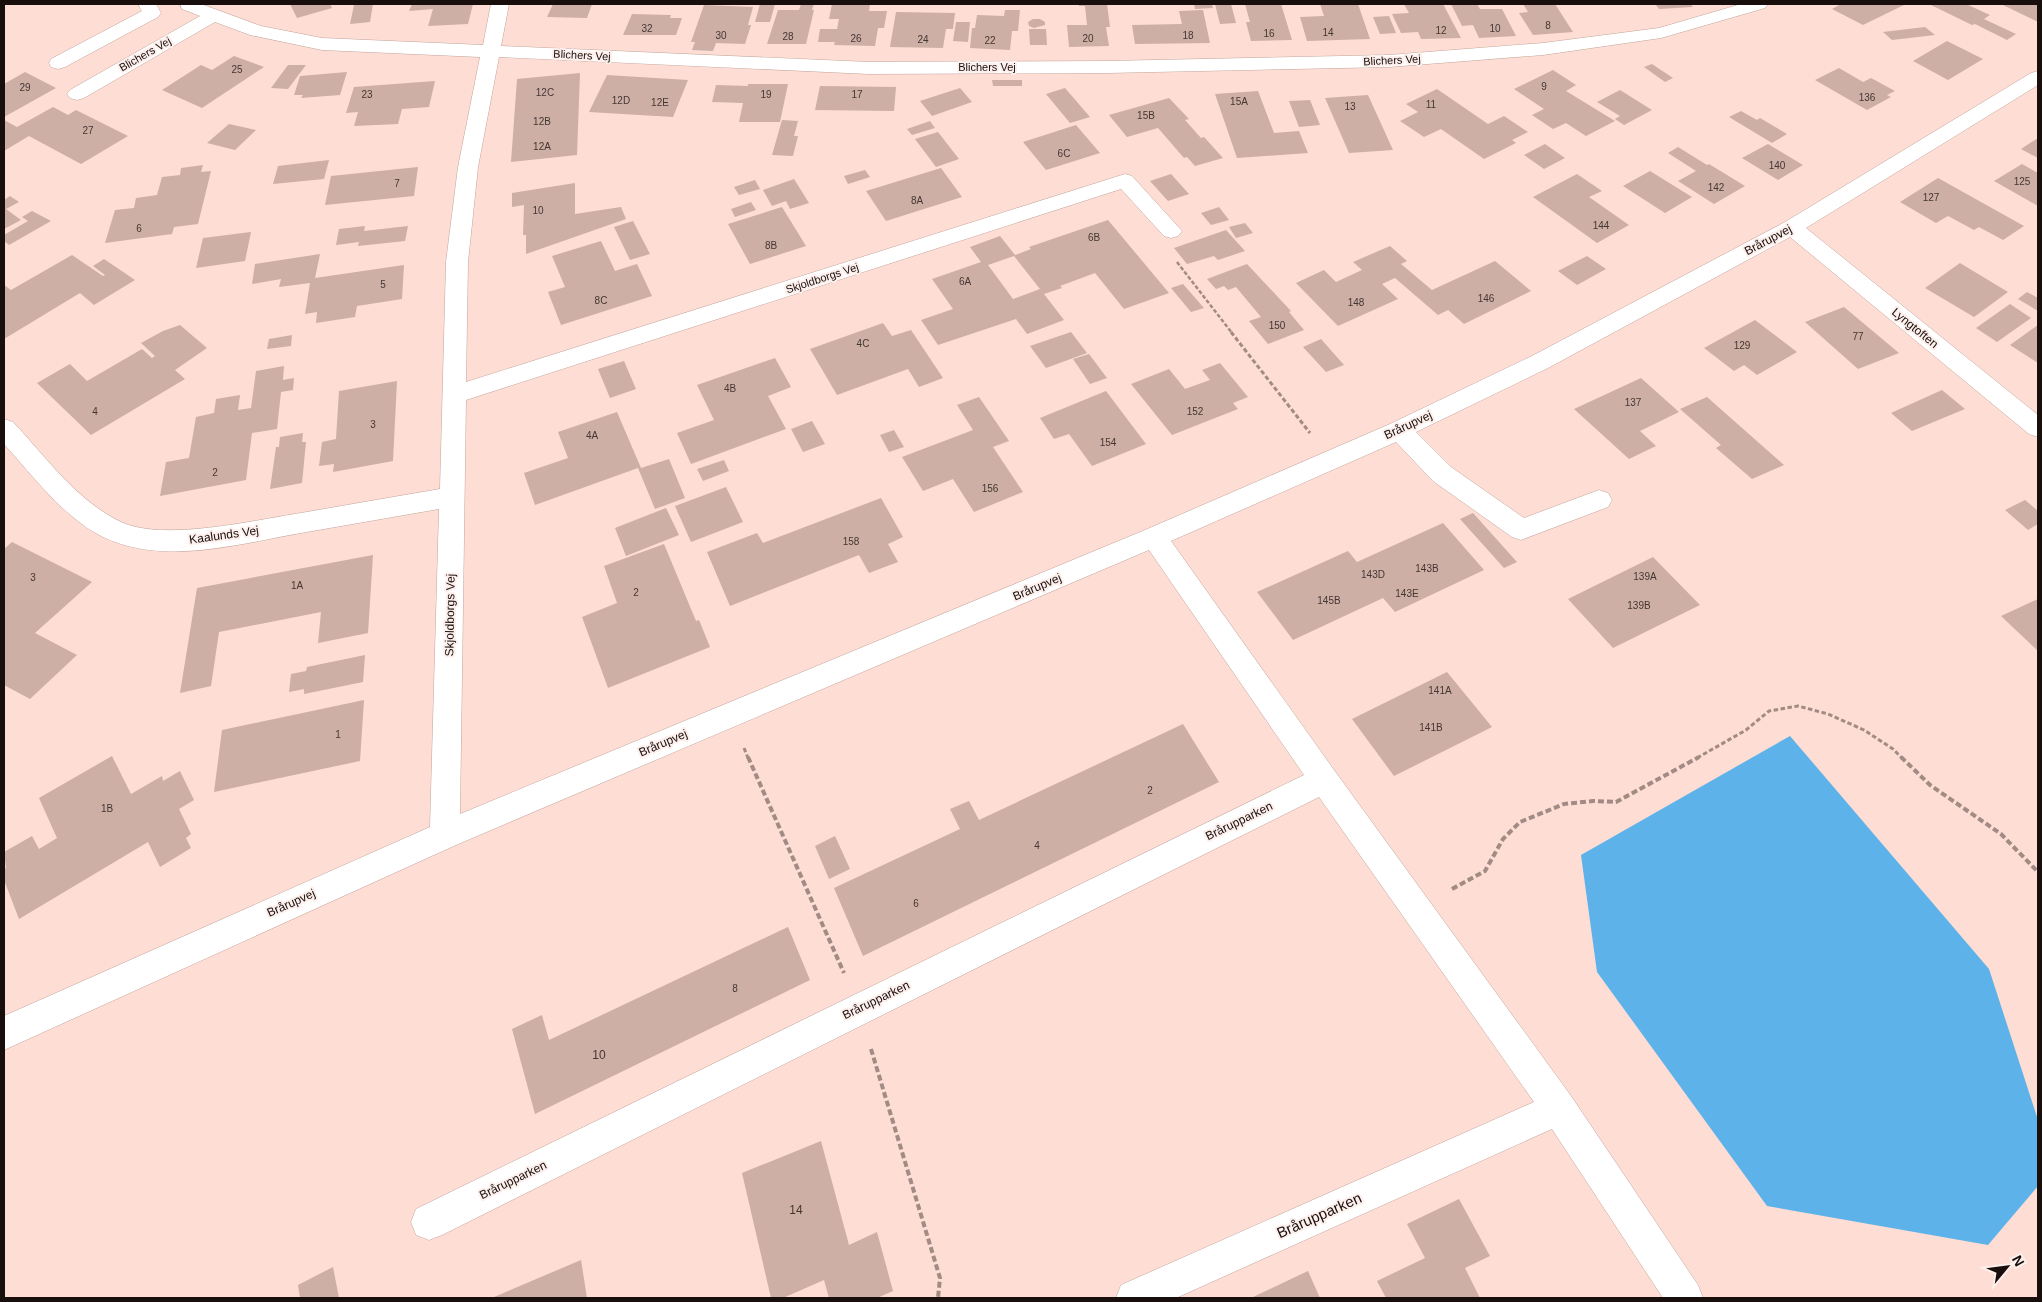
<svg xmlns="http://www.w3.org/2000/svg" width="2042" height="1302" viewBox="0 0 2042 1302" font-family="Helvetica,sans-serif">
<rect width="100%" height="100%" fill="#fdddd4"/>
<!-- water -->
<path fill="#5cb2e9" d="M1790,736L1989,969L2038,1120V1186L1988,1245L1767,1206L1597,972L1581,855Z"/>
<!-- building -->
<path fill="#cdafa6" fill-rule="evenodd" d="M290,4H330L332,8L297,18Z
M373,4L370,22L350,24L354,5Z
M412,4H473L468,24L428,26L433,9L409,11Z
M553,4H592L587,18L547,17Z
M760,4H775L770,22H755Z
M801,4H814L812,10H814L806,44H767L778,10H799Z
M832,4H870L869,11H887L884,28H878L875,46L834,45L835,42H818L820,29H837L839,19H829Z
M1079,4H1107L1110,27H1106L1109,46L1069,47L1067,25H1087L1085,6H1079Z
M1194,4H1212L1213,8L1195,9Z
M1215,4H1231L1236,23L1220,24Z
M1245,4H1281L1292,40L1251,41L1246,22H1250Z
M1320,4H1358L1370,39L1307,41L1300,17L1324,16Z
M1404,4H1443L1461,38L1421,39L1418,32L1401,33L1392,14L1409,13Z
M1451,4H1477L1480,9H1502L1516,36L1479,38L1473,25L1462,26Z
M1523,4H1555L1573,32L1533,35L1519,13L1528,12Z
M1655,4H1690L1693,7L1659,9Z
M1841,4H1906L1863,25L1832,9Z
M1929,4H1966L1990,15L1984,19L2016,34L2007,40L1975,24L1972,25Z
M2006,4H2038V22L2003,5Z
M704,5L753,7L748,25H751L745,44L716,43L713,51L692,50L695,42H691Z
M1005,10H1020L1018,31H1012L1010,50L970,48L972,28H975L977,15L1004,16Z
M1203,10L1210,43L1135,44L1132,25L1182,24L1179,11Z
M896,12L955,13L953,29H946L943,48L890,47Z
M632,14L671,15L670,18H682L676,35H623Z
M1389,16L1396,33L1380,34L1373,17Z
M1033,19H1040L1045,22V25L1034,28L1029,26L1028,22Z
M956,22H970L968,42L953,41Z
M1925,27L1935,35L1892,40L1883,32Z
M1029,29H1046L1047,45H1030Z
M1947,41L1983,59L1948,80L1913,61Z
M234,56L264,67L202,108L162,90L201,65L212,70Z
M1652,64L1673,78L1665,82L1644,67Z
M288,65H306L288,89L271,88Z
M1839,68L1863,82L1871,78L1895,91L1887,95L1891,97L1867,110L1815,80Z
M1553,70L1576,85L1566,91L1615,121L1586,136L1566,123L1553,129L1532,115L1544,109L1514,89Z
M25,72L56,88L4,117V84Z
M347,72L340,95L301,98L303,95H294L300,76Z
M580,73L577,155L511,162L517,79Z
M607,75L688,80L673,117L589,112Z
M992,80H1022V86H993Z
M435,81L429,107L402,109L398,124L354,126L358,112L346,113L354,87Z
M748,84H788L780,122H739L743,103L712,102L716,85L748,86Z
M820,86L896,87L894,111L815,110Z
M960,88L972,102L932,116L920,101Z
M1065,88L1090,117L1070,123L1046,94Z
M1437,89L1488,124L1504,116L1528,132L1512,140L1516,143L1484,159L1441,129L1424,137L1400,121L1418,112L1406,104Z
M1620,90L1652,110L1624,125L1615,119L1620,116L1597,102Z
M1258,91L1274,133L1299,131L1308,153L1237,158L1215,94Z
M1368,95L1393,150L1349,153L1325,98Z
M1169,98L1189,119L1185,120L1201,138L1204,137L1223,158L1195,166L1187,157L1184,158L1158,128L1127,137L1109,115Z
M1310,100L1320,125L1299,127L1289,101Z
M53,107L68,115L76,110L128,136L81,164L29,136L4,151V120L17,127Z
M1741,111L1757,120L1760,118L1787,134L1772,143L1729,117Z
M782,120L798,121L794,136H798L793,156L772,155Z
M930,121L935,128L912,135L907,129Z
M229,124L256,130L235,150L207,143Z
M1076,125L1100,153L1046,170L1023,142Z
M938,132L959,159L936,167L915,139Z
M2038,138V158L2021,149Z
M1545,144L1565,158L1544,169L1524,155Z
M1768,144L1803,165L1778,180L1742,158Z
M1678,147L1707,165L1709,164L1745,186L1714,204L1678,181L1696,171L1668,153Z
M329,160L324,179L273,184L278,166Z
M2022,164L2038,173V206L1994,181Z
M203,165L201,172L211,171L198,224L174,227L172,234L105,243L115,210L134,208L136,198L157,195L162,177L180,175L181,168Z
M418,167L414,196L325,205L331,176Z
M941,168L962,197L886,221L866,191Z
M865,170L870,177L848,184L844,176Z
M1650,171L1692,197L1665,213L1623,186Z
M1171,174L1189,194L1168,201L1150,181Z
M1577,174L1602,191L1589,197L1629,225L1597,243L1533,197Z
M1938,178L2024,226L2003,240L1979,227L1974,230L1948,216L1936,223L1900,202Z
M794,179L809,203L790,209L786,201L772,206L763,190Z
M755,180L760,189L739,195L734,187Z
M575,183V214L621,207L626,219L526,254V235H523L524,205L512,207V193Z
M10,196L19,202L6,209L21,220L4,229V200Z
M751,202L756,210L735,217L731,209Z
M782,207L806,246L750,264L728,224Z
M1219,207L1229,220L1211,225L1201,213Z
M32,211L51,221L9,245L4,241V235L28,221L22,217Z
M1108,220L1169,293L1124,309L1095,273L1060,286L1062,288L1044,294L1064,320L1027,334L1016,319L938,345L921,320L953,309L932,279L981,262L970,247L1000,236L1015,255L1031,249L1029,247ZM1014,256L1040,289L1013,299L988,265Z
M633,221L650,254L630,260L614,227Z
M1245,223L1253,233L1236,238L1229,227Z
M365,226L364,231L408,226L405,241L358,246L359,242L336,245L339,229Z
M1226,230L1245,251L1218,260L1214,256L1187,264L1174,248Z
M251,232L245,261L196,268L203,238Z
M601,241L615,271L637,264L652,296L561,325L548,292L565,287L552,256Z
M1390,246L1407,261L1401,264L1432,290L1495,261L1531,291L1464,324L1448,310L1438,315L1395,278L1382,284L1398,299L1338,326L1296,283L1324,270L1336,282L1362,270L1353,262Z
M320,254L315,278L404,265L402,299L357,306L355,317L316,323L317,312L305,314L310,283L279,287L281,279L252,284L255,264Z
M72,255L103,276L105,275L93,266L104,259L135,280L94,305L80,293L4,339V285L11,290Z
M1587,256L1606,269L1577,285L1558,271Z
M1960,263L2008,292L1974,317L1925,288Z
M1247,264L1291,311L1289,312L1304,330L1268,344L1249,321L1261,317L1236,287L1228,290L1224,286L1216,289L1207,279Z
M1183,284L1204,308L1191,312L1171,288Z
M2027,292L2038,298V311L2018,299Z
M2010,304L2031,318L1997,342L1976,328Z
M1844,307L1899,353L1858,369L1805,322Z
M1755,320L1797,352L1757,375L1744,365L1734,371L1704,348Z
M883,323L892,336L911,330L943,378L919,387L908,369L837,395L810,349Z
M180,325L207,348L175,370L185,379L91,435L37,383L70,364L87,381L142,349L152,358L155,356L141,343L163,331Z
M2038,325V363L2010,345Z
M1071,332L1087,353L1046,368L1030,346Z
M292,335L291,346L267,349L269,339Z
M1321,339L1344,365L1326,372L1303,347Z
M1089,354L1107,378L1090,384L1073,359Z
M775,358L791,387L768,396L786,429L691,464L677,433L714,420L697,385Z
M624,361L636,389L610,398L598,369Z
M1220,363L1248,397L1233,403L1238,409L1172,435L1131,384L1169,369L1185,389L1210,380L1202,370Z
M284,366L283,380L294,378L293,390L281,392L277,429L252,433L246,480L160,496L166,462L189,458L196,417L214,413L216,399L240,395L238,410L251,408L256,371Z
M1641,378L1679,412L1640,431L1656,446L1629,459L1574,409Z
M397,381L393,461L333,472L334,464L319,466L322,442L336,439L339,391Z
M1942,390L1965,409L1912,431L1891,413Z
M1106,391L1146,444L1092,466L1069,434L1054,439L1040,418Z
M979,397L1009,441L993,447L1023,492L974,512L953,479L923,491L902,457L973,430L957,405Z
M1707,397L1784,465L1752,479L1716,448L1721,445L1680,409Z
M617,412L641,468L669,459L685,498L655,509L638,468L535,505L524,473L568,458L558,432Z
M812,421L825,444L803,452L791,429Z
M894,430L904,447L889,452L880,435Z
M303,433L302,442H306L302,483L270,489L276,447H279L280,437Z
M724,460L729,471L703,481L697,469Z
M726,487L743,522L691,542L675,506Z
M881,498L903,537L888,544L898,562L869,573L859,555L730,606L707,552L757,533L763,543Z
M2025,500L2038,511V524L2028,530L2005,510Z
M666,508L679,535L626,556L615,528Z
M1473,513L1517,562L1504,568L1460,519Z
M1443,523L1484,570L1395,612L1383,598L1293,640L1257,592L1348,551L1357,562Z
M12,542L92,582L35,633L77,655L30,699L4,685V549Z
M664,544L696,621L699,620L710,647L608,688L582,617L617,603L604,566Z
M373,555L368,633L318,643L321,612L219,632L211,686L180,693L197,588Z
M1653,557L1700,605L1613,648L1568,599Z
M2038,599V651L2001,616Z
M365,655L363,682L304,694V689L289,692L291,674L306,671L307,667Z
M1447,672L1492,727L1394,776L1352,719Z
M364,700L360,761L214,792L222,730Z
M1183,724L1219,782L863,956L834,888L960,829L950,809L969,801L979,820Z
M112,756L131,794L162,776L163,781L180,771L194,800L179,809L191,834L186,838L191,848L160,867L148,842L19,919L4,880V869L6,868L4,852L32,836L39,849L57,838L39,798Z
M835,836L850,869L829,879L815,846Z
M788,927L810,980L535,1114L512,1029L542,1015L549,1040Z
M821,1141L849,1245L877,1232L893,1291L877,1298H829L824,1280L783,1298H771L742,1173Z
M1459,1199L1490,1256L1465,1268L1480,1298H1386L1377,1281L1425,1258L1407,1224Z
M581,1260L587,1298H494V1297Z
M333,1267L339,1298H300L298,1285Z
M1308,1271L1320,1298H1251Z"/>
<g fill="none" stroke-linecap="round" stroke-linejoin="round">
<defs>
<path id="minor" d="M138,4H156L161,13L158,17L65,67L58,69L51,67L49,63L51,59L142,11Z
M180,4H201L261,26L322,38L483,45L491,4H509L501,46L869,62L1107,61L1389,55L1543,43L1659,28L1741,4H1768L1765,8L1661,38L1543,55L1389,67L1107,73L869,74L499,57L478,167L468,262L466,382L1125,174L1132,176L1182,231L1178,236L1171,238L1164,236L1121,189L466,400L460,814L1145,530L1390,424L1532,356L1785,222L2031,73L2038,71V85L1806,228L2038,415V437L2029,434L1790,237L1548,368L1416,432L1451,467L1524,518L1599,490L1608,493L1612,500L1608,507L1521,540L1512,537L1433,481L1396,442L1171,541L1334,770L1571,1096L1698,1285L1703,1298H1663L1552,1129L1176,1298H1116L1121,1285L1534,1102L1319,797L442,1235L429,1240L416,1235L411,1222L416,1209L1304,775L1149,550L456,845L4,1050V1016L430,827L439,509C393,517 347,525 301,533C238,544 164,566 103,537C63,517 33,476 4,444V419L13,422C45,456 77,501 121,522C163,542 255,520 301,513C347,505 393,497 440,489L446,262L458,167L480,57L322,50L250,35L215,22L84,98L77,100L70,98L67,94L70,90L200,16L182,9Z"/>
</defs>
<!-- minor casing -->
<use href="#minor" stroke="#c2a59c" stroke-width="1"/>
<!-- path-far2 -->
<path stroke="#a28b84" stroke-width="2.5" stroke-dasharray="4 2" stroke-linecap="butt" d="M1177,262L1232,333"/>
<!-- path-far1 -->
<path stroke="#a28b84" stroke-width="3" stroke-dasharray="4.5 2.5" stroke-linecap="butt" d="M1231,332L1310,433
M744,748L748,758
M1697,758L1746,730L1769,711L1798,706L1828,714L1864,730L1893,749L1902,758"/>
<!-- path -->
<path stroke="#a28b84" stroke-width="4" stroke-dasharray="6 3" stroke-linecap="butt" d="M748,757L844,973
M1901,757L1930,785L2001,834L2038,872
M1452,889L1485,871L1503,839L1520,822L1564,804L1593,801L1616,802L1699,757
M871,1049L940,1278L938,1298"/>
<!-- minor -->
<use href="#minor" fill="#fff" fill-rule="evenodd"/>
</g>
<g text-anchor="middle" dominant-baseline="central" stroke-width="4" stroke-linejoin="round" paint-order="stroke">
<!-- number labels -->
<g font-size="10" fill="#453632">
<text x="1548" y="25">8</text>
<text x="647" y="28">32</text>
<text x="1495" y="28">10</text>
<text x="1441" y="30">12</text>
<text x="1328" y="32">14</text>
<text x="1269" y="33">16</text>
<text x="721" y="35">30</text>
<text x="1188" y="35">18</text>
<text x="788" y="36">28</text>
<text x="856" y="38">26</text>
<text x="1088" y="38">20</text>
<text x="923" y="39">24</text>
<text x="990" y="40">22</text>
<text x="237" y="69">25</text>
<text x="1544" y="86">9</text>
<text x="25" y="87">29</text>
<text x="545" y="92">12C</text>
<text x="367" y="94">23</text>
<text x="766" y="94">19</text>
<text x="857" y="94">17</text>
<text x="1867" y="97">136</text>
<text x="621" y="100">12D</text>
<text x="1239" y="101">15A</text>
<text x="660" y="102">12E</text>
<text x="1431" y="104">11</text>
<text x="1350" y="106">13</text>
<text x="1146" y="115">15B</text>
<text x="542" y="121">12B</text>
<text x="88" y="130">27</text>
<text x="542" y="146">12A</text>
<text x="1064" y="153">6C</text>
<text x="1777" y="165">140</text>
<text x="2022" y="181">125</text>
<text x="397" y="183">7</text>
<text x="1716" y="187">142</text>
<text x="1931" y="197">127</text>
<text x="917" y="200">8A</text>
<text x="538" y="210">10</text>
<text x="1601" y="225">144</text>
<text x="139" y="228">6</text>
<text x="1094" y="237">6B</text>
<text x="771" y="245">8B</text>
<text x="965" y="281">6A</text>
<text x="383" y="284">5</text>
<text x="1486" y="298">146</text>
<text x="601" y="300">8C</text>
<text x="1356" y="302">148</text>
<text x="1277" y="325">150</text>
<text x="1858" y="336">77</text>
<text x="863" y="343">4C</text>
<text x="1742" y="345">129</text>
<text x="730" y="388">4B</text>
<text x="1633" y="402">137</text>
<text x="95" y="411">4</text>
<text x="1195" y="411">152</text>
<text x="373" y="424">3</text>
<text x="592" y="435">4A</text>
<text x="1108" y="442">154</text>
<text x="215" y="472">2</text>
<text x="990" y="488">156</text>
<text x="851" y="541">158</text>
<text x="1427" y="568">143B</text>
<text x="1373" y="574">143D</text>
<text x="1645" y="576">139A</text>
<text x="33" y="577">3</text>
<text x="297" y="585">1A</text>
<text x="636" y="592">2</text>
<text x="1407" y="593">143E</text>
<text x="1329" y="600">145B</text>
<text x="1639" y="605">139B</text>
<text x="1440" y="690">141A</text>
<text x="1431" y="727">141B</text>
<text x="338" y="734">1</text>
<text x="1150" y="790">2</text>
<text x="107" y="808">1B</text>
<text x="1037" y="845">4</text>
<text x="916" y="903">6</text>
<text x="735" y="988">8</text>
</g>
<!-- far-street labels -->
<g font-size="11" fill="#180e0b" stroke="#fcefec">
<text transform="translate(145 54) rotate(-30)">Blichers Vej</text>
<text transform="translate(582 55) rotate(3)">Blichers Vej</text>
<text transform="translate(1392 60) rotate(-3)">Blichers Vej</text>
<text x="987" y="67">Blichers Vej</text>
<text transform="translate(822 278) rotate(-18)">Skjoldborgs Vej</text>
</g>
<!-- street labels -->
<g font-size="12" fill="#180e0b" stroke="#fcefec">
<text transform="translate(1768 240) rotate(-28)">Brårupvej</text>
<text transform="translate(1915 328) rotate(39)">Lyngtoften</text>
<text transform="translate(1408 425) rotate(-25)">Brårupvej</text>
<text transform="translate(224 535) rotate(-8)">Kaalunds Vej</text>
<text transform="translate(1037 587) rotate(-23)">Brårupvej</text>
<text transform="translate(450 615) rotate(-89)">Skjoldborgs Vej</text>
<text transform="translate(663 743) rotate(-23)">Brårupvej</text>
<text transform="translate(1239 821) rotate(-26)">Brårupparken</text>
<text transform="translate(291 903) rotate(-24)">Brårupvej</text>
<text transform="translate(876 1000) rotate(-26)">Brårupparken</text>
<text transform="translate(513 1180) rotate(-26)">Brårupparken</text>
</g>
<!-- near-number labels -->
<g font-size="12" fill="#453632">
<text x="599" y="1055">10</text>
<text x="796" y="1210">14</text>
</g>
<!-- near-street labels -->
<g font-size="15" fill="#180e0b" stroke="#fcefec">
<text transform="translate(1319 1215) rotate(-24)">Brårupparken</text>
</g>
</g>
<!-- border -->
<rect width="2042" height="1302" fill="none" stroke="#180e0b" stroke-width="10"/>
<!-- north arrow -->
<g transform="translate(2007 1267) rotate(61)" stroke="#fcefec" stroke-width="4" paint-order="stroke">
<path d="M0-4L9 19L0 12L-9 19Z" fill="#180e0b"/>
<text y="-8" font-size="14" font-weight="bold" text-anchor="middle" fill="#180e0b">N</text>
</g>
</svg>
